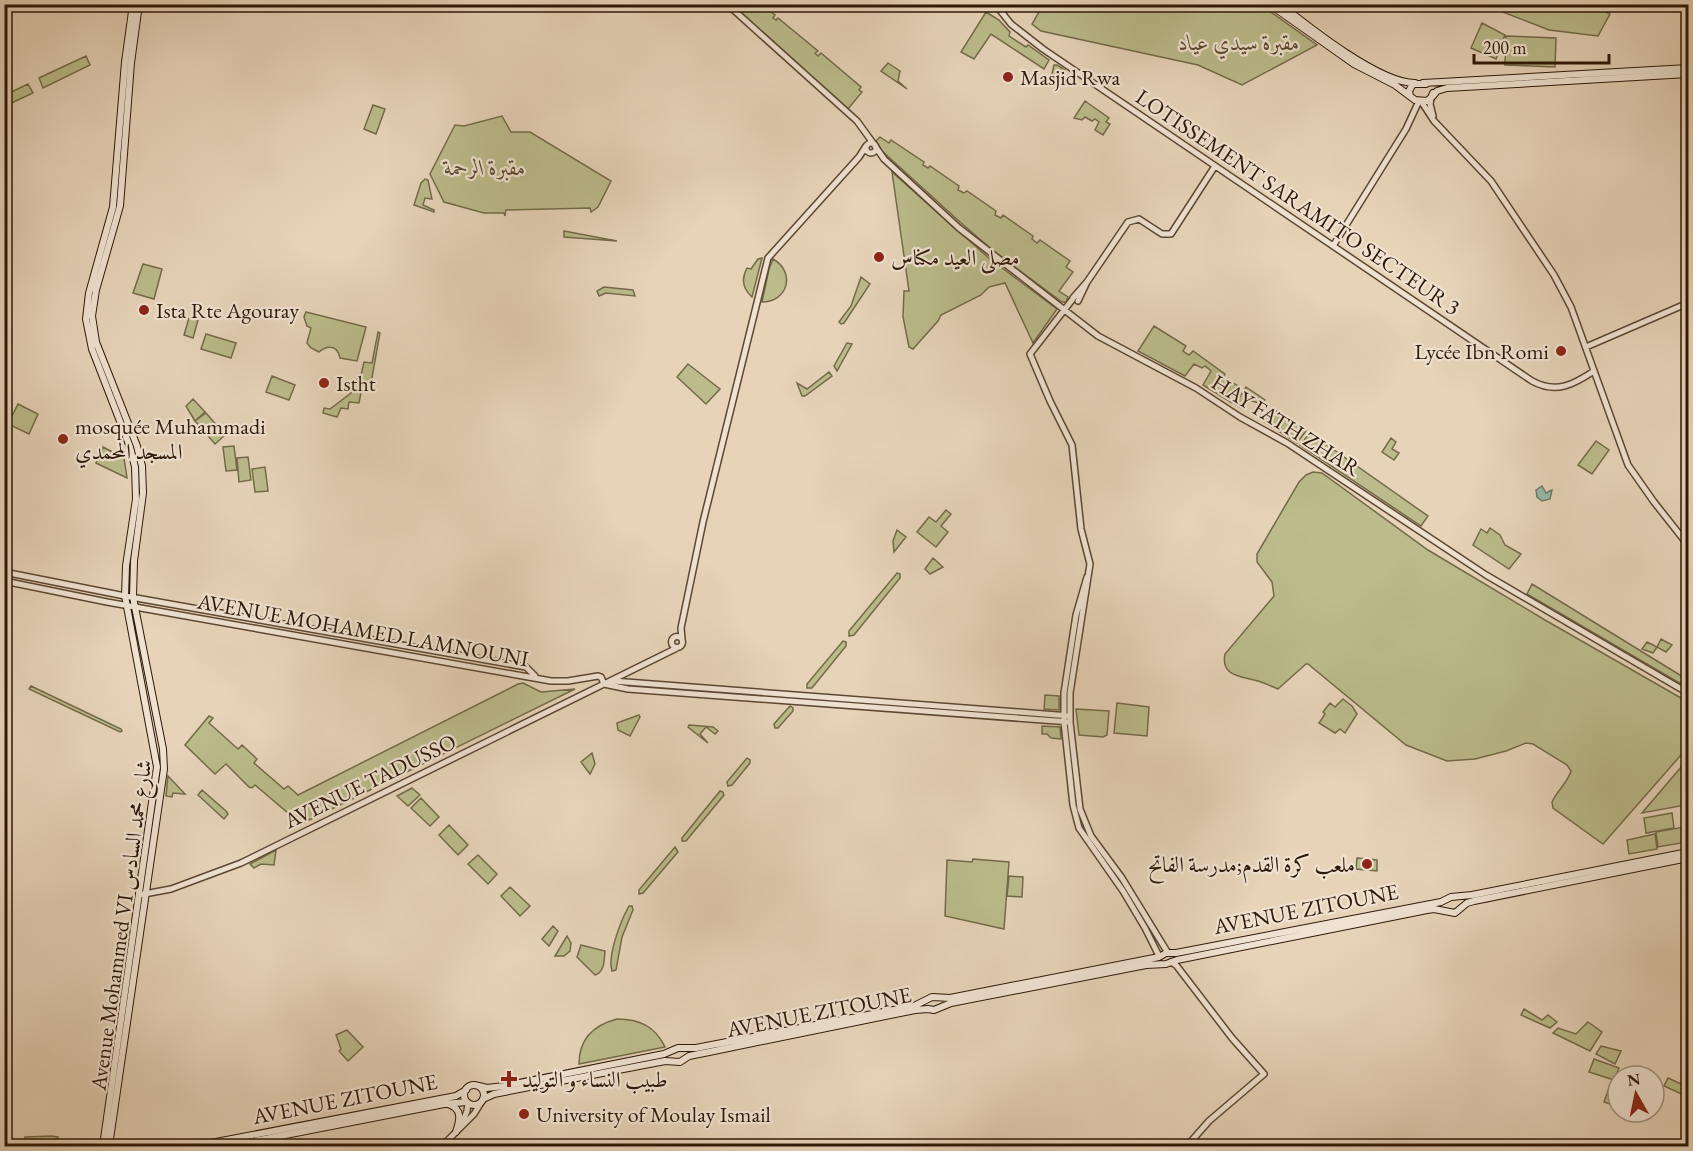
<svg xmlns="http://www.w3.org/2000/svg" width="1693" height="1151" viewBox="0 0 1693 1151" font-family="'EB Garamond',Amiri,serif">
<rect width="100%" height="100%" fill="#e6d3b8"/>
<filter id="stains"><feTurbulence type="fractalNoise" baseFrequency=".00333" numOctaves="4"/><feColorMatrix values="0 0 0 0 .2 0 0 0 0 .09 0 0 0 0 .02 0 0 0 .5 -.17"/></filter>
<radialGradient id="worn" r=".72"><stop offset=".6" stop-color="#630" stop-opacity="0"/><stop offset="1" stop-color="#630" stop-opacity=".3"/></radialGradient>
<!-- green -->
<path fill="#bbbb8b" stroke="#746a49" stroke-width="1.5" d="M732,5H763L775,15L773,18L776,20L778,18L818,51L815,53L818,56L821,53L861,87L859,90L862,92L848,109Z
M1043,5H1261L1317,45L1242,85L1198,65L1041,31L1032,24Z
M1485,5H1592L1610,14L1598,36L1549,30Z
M986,12L999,20L1010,32L1009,36L1026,47L1028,45L1049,60L1044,69L991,34L974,59L961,52Z
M1482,23L1505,35L1496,59L1471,48Z
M1506,36L1556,38L1555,67L1505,65Z
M86,56L90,65L43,88L39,78Z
M888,63L900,71L898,81L907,89L881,71Z
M1054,65H1057L1065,70L1060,78L1063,80L1060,85L1051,78Z
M28,84L33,93L5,106V95Z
M1085,101L1109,118L1106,122L1110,124L1103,135L1095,130L1099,122L1095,119L1092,121L1085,117L1082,120L1074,118Z
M373,105L385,109L376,134L364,129Z
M502,116L511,132H530L611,181L598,207L591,212L590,208L506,210L505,216L504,213H484L444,202L430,174L455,125L464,126Z
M880,137L889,143L891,140L924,162L923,165L928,168L930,166L959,186L958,190L964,193L967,191L996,211L995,215L1001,218L1003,215L1033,236L1032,239L1037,243L1040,240L1070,261L1066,267L1073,272L1059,291L1068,297L1066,302H1062L996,253L960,222L882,151L876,141Z
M892,172L990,259L1057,309L1033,343L1005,283L989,287L981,295L941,315L938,321L913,349L909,347L903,317L904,291H909Z
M425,179L428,180L432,199L425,198L423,205L434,210V212L414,205L421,183Z
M564,231L617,241L564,237Z
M762,258L752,297C743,289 741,279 747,268L751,269L758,259Z
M773,259C796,272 788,302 762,302L769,269Z
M143,264L162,269L154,299L133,293Z
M861,277L870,284L844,323L841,324L839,322L851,306Z
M604,287L633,290L635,296L606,293L599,296L597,291Z
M306,312L366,327L357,361L340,358C338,346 328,344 319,352L311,348L307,343L311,328L307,326L304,317Z
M189,318L198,320L193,338L184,335Z
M1154,326L1186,346L1183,351L1189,355L1193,351L1225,374L1223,378L1228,382L1229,380L1241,388L1232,403L1203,385L1211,371L1205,366L1202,368L1194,364L1185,376L1138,351Z
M378,332L380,333L371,383L363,382L359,403L349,402L348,409L341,408L337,417L323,413L324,408L330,409L351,393L359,375H361L364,362L372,363Z
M206,334L236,343L231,358L201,349Z
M847,343L852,344L837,371L834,366Z
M688,364L720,389L706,404L677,377Z
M829,372L832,376L805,396H802L797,383L807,389Z
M272,376L295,385L289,400L266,392Z
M1246,387L1265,400L1262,404L1248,400L1243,409L1235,404Z
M193,399L205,412L195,421L186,406Z
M18,404L38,414L29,434L8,424Z
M1272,408L1306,431L1297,443L1263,421Z
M206,413L225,435L215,444L195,421Z
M1310,433L1428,516L1421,526L1300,445Z
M1391,438L1396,442L1392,449L1399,453L1394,460L1382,452Z
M1596,441L1609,450L1592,474L1578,465Z
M234,446L237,470L226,471L223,447Z
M103,447L124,458L127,478L96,463L98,457L101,455Z
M248,457L251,480L239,482L237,458Z
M265,467L268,491L255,492L252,469Z
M1313,472L1322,473L1428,550L1545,620L1688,702V747L1603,844L1553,808L1552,802C1557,791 1568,782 1571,771L1567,765L1533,744L1526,743L1506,751L1475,759L1447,761L1406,745L1308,664H1306L1278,689C1273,687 1267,684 1261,682C1244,676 1220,678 1225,654L1274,596L1272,582L1257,562V554L1299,482L1306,475Z
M946,510L951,514L941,526L948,532L936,547L917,532L929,517L936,522Z
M1490,528L1500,535L1505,545L1521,554L1509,569L1473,545L1481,529L1487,533Z
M897,530L906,537L894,552L893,541Z
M933,558L943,567L930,574L925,569Z
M897,573L900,574V578L854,635L849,636V631Z
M1532,584L1688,680V688L1527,594Z
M1661,639L1672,645L1666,652L1657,647L1653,653L1642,649L1647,642L1657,647Z
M843,641L846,642V646L812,688H807V684Z
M523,683L541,692L575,689L301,824L255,785L252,788L249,787L226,764L215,774L185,745L209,716L213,718L209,723L238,749L242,745L257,759L254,763L284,789L288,786L298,795L518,684Z
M31,686L121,729L122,731L120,732L29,689Z
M1045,695L1059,696V710L1044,709Z
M1343,699L1352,706L1357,714L1345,733L1340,729L1335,733L1319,723L1325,714L1323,712L1330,703L1335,707Z
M1117,703L1149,707L1147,736L1114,733Z
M790,706L793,708V711L778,728H775L774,724Z
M1076,709L1109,711L1107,735L1103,737L1079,735Z
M639,715L640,717L630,736L618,730L617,723Z
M689,725L713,727L718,731L715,734L706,727L700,734L708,743L688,727Z
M1042,726L1060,727L1061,739L1051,738L1047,734H1042Z
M592,753L595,764L590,774L581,762Z
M747,758L750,760V763L732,785L728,786L727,782Z
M1688,759V816L1685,805L1642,813Z
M168,776L185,794L173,793L172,797L166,796Z
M412,788L420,795L408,806L397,796Z
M202,790L226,811L228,814L224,819L198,795Z
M720,791L723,792L724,795L686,841H682V838Z
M421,798L439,817L430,826L411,808Z
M1672,813L1674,828L1646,833L1644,818Z
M449,825L468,845L458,855L439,835Z
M1684,827L1687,842L1658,847L1656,832Z
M1655,834L1657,849L1629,854L1627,840Z
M675,847L678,852L643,893L639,894V890Z
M276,850L274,865L261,864L254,868L250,864Z
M478,855L497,874L488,884L468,864Z
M1357,858L1377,860V871L1356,869Z
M973,859L1009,862L1004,929L945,916L947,860L972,862Z
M1009,876L1023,877L1022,897L1007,896Z
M510,887L530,906L520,916L501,896Z
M629,906H632L633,910L622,937L616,970L612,971C607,956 621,920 629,906Z
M553,926L558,931L549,946L542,939Z
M567,936L571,943L570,951L564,956H555Z
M581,945L605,951C604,960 605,972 595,975L577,957Z
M1524,1009L1542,1020L1548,1015L1557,1022L1550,1028L1521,1015Z
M617,1019C639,1019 655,1026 665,1047L579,1064C579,1039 594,1025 617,1019Z
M1588,1022L1602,1032L1590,1051L1553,1033L1558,1028L1576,1034Z
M347,1030L363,1047L348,1061L339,1051L341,1049L336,1035Z
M1601,1046L1621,1051L1615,1064L1596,1054Z
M1594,1059L1619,1068L1614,1080L1589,1072Z
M1668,1078L1688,1087V1097L1664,1086Z
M1610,1085L1618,1088L1613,1105L1604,1102Z
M51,1136L58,1137L56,1146H25V1137Z"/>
<!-- water -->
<path fill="#97b9aa" stroke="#6d7969" stroke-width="1.5" d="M1542,486L1546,493L1552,490L1550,499L1542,501L1537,497L1536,490Z"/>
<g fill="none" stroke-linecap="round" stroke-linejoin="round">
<defs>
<path id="tertiary" d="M727,4L857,121L873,143
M995,4L1011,24L1043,49L1532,381C1556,394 1573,385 1594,371
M1431,98L1430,104L1433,116
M1421,101L1434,121L1491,181L1554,275L1571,307L1628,465L1654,502L1688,545
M866 148a5 5 0 1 1 10 0a5 5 0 1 1-10 0Z
M875,146L884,159L959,228L1098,336L1196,388L1240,417L1287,443L1486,575L1688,693
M1333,246L1406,129L1419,101
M1087,282L1128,222L1139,219L1162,234H1171L1215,166
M1073,298L1087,282L1078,301
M1072,300L1030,354L1050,401L1072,445L1081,529L1090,564L1070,693V722L1080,809L1091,836L1122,878L1168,953
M1586,347L1688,303
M4,572L125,596L526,667L535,676
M1087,577L1076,615L1064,693V722L1073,805L1079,828L1123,891L1145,928L1159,956
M4,581L107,602L551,681H568L598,676L601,677L604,684L628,689L1070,722
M671.5 642a5.5 5.5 0 1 1 11 0a5.5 5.5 0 1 1-11 0Z
M682,639L681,628L703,522L768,258L859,157L866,146
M613,681L1070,716
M139,895L171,889L241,863L679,647
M1171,962L1176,965L1232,1038L1264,1074L1209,1121L1187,1146
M462,1123L467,1111L468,1103
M442,1146L474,1114L482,1101"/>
<path id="secondary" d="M1269,4L1354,64L1395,85L1415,100L1427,101L1431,98L1433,93
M1280,4C1309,27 1379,83 1415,83
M1423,83L1688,68
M1410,96L1409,91L1413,84H1426
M1433,96L1437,91L1447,88L1688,74
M464 1095a10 10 0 1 1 20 0a10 10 0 1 1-20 0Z
M479,1086L487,1088L504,1086L664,1054L678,1048H696L914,1006L932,997L950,998L1159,957L1166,953H1176L1441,902L1451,897L1472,895L1688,852
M483,1099L494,1094L665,1061L680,1062L689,1056L709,1052L915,1010L928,1009L934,1010L951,1003L1146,965L1166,964L1177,960L1427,910L1434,909L1455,913L1467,903L1474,901L1688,858
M448,1104C463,1109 460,1120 456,1132
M103,1146L157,767L125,596L126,566L136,499L135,467L130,447L92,349L86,319L89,293L113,207L125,62L133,4
M109,1146L164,769L163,749L133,597L134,561L143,493L142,466L137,446L96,342L92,316L96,290L120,206L131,63L139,4
M195,1146L456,1096L466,1090
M229,1146L444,1104L467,1102"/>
</defs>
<!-- tertiary casing -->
<use href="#tertiary" stroke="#5c4733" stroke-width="8"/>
<!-- secondary casing -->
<use href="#secondary" stroke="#2e1807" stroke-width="8"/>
<!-- tertiary -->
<use href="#tertiary" stroke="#efe2d1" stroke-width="5"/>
<!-- secondary -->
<use href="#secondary" stroke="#efe2d1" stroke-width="6"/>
</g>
<!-- markers -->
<g fill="#8f2418" stroke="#efe2d1" stroke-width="2">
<circle cx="1008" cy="77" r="6"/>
<circle cx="879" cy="257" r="6"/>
<circle cx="144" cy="310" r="6"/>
<circle cx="1561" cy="351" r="6"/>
<circle cx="324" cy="383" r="6"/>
<circle cx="63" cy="439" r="6"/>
<circle cx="1367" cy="864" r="6"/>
<path d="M506 1070h6v6h6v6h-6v6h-6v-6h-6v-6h6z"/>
<circle cx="524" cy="1114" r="6"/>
</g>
<g text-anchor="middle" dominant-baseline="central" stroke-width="4.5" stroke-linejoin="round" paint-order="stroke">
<!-- park labels -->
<g font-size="22" font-style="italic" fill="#58492f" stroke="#efe2d1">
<text x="1239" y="42">مقبرة سيدي عياد</text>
<text x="485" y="167">مقبرة الرحمة</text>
</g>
<!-- poi labels -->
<g font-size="22" fill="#2e1807" stroke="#efe2d1" text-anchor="start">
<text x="1020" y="77">Masjid Rwa</text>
<text x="891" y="257">مصلى العيد مكناس</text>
<text x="156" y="310">Ista Rte Agouray</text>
<text x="1549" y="351" text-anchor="end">Lycée Ibn Romi</text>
<text x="336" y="383">Istht</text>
<text x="75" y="426">mosquée Muhammadi<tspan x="75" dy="25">المسجد المحمدي</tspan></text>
<text x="1355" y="864" text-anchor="end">ملعب كرة القدم;مدرسة الفاتح</text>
<text x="522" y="1079">طبيب النساء و التوليد</text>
<text x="536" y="1114">University of Moulay Ismail</text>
</g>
<!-- street labels -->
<g font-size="22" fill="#2e1807" stroke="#efe2d1">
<text transform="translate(1298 202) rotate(34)">LOTISSEMENT SARAMITO SECTEUR 3</text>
<text transform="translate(1286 425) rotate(32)">HAY FATH ZHAR</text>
<text transform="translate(363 630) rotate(10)">AVENUE MOHAMED LAMNOUNI</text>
<text transform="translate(370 781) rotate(-26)">AVENUE TADUSSO</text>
<text transform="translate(1306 909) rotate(-11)">AVENUE ZITOUNE</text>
<text transform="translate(121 925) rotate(-82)">Avenue Mohammed VI شارع محمد السادس</text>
<text transform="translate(819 1012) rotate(-11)">AVENUE ZITOUNE</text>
<text transform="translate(345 1099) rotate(-11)">AVENUE ZITOUNE</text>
</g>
</g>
<!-- margin -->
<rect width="1693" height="1151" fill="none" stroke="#e6d3b8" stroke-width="24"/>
<rect x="6" y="6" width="1681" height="1139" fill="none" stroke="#2e1807" stroke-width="3"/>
<rect x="12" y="12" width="1669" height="1127" fill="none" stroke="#2e1807" stroke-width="1.5"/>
<!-- north arrow -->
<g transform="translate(1636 1094) rotate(351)"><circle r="28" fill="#efe2d1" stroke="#a29180" stroke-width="1.5"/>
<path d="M0-4.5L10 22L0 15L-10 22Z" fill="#8f2418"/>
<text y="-9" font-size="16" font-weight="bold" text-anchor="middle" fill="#2e1807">N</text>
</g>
<!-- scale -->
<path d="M1474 54v9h135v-9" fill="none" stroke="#2e1807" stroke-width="3"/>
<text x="1483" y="54" font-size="18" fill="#2e1807" stroke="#efe2d1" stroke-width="4.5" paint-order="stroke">200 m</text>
<rect width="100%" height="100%" filter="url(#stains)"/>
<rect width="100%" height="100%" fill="url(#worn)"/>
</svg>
